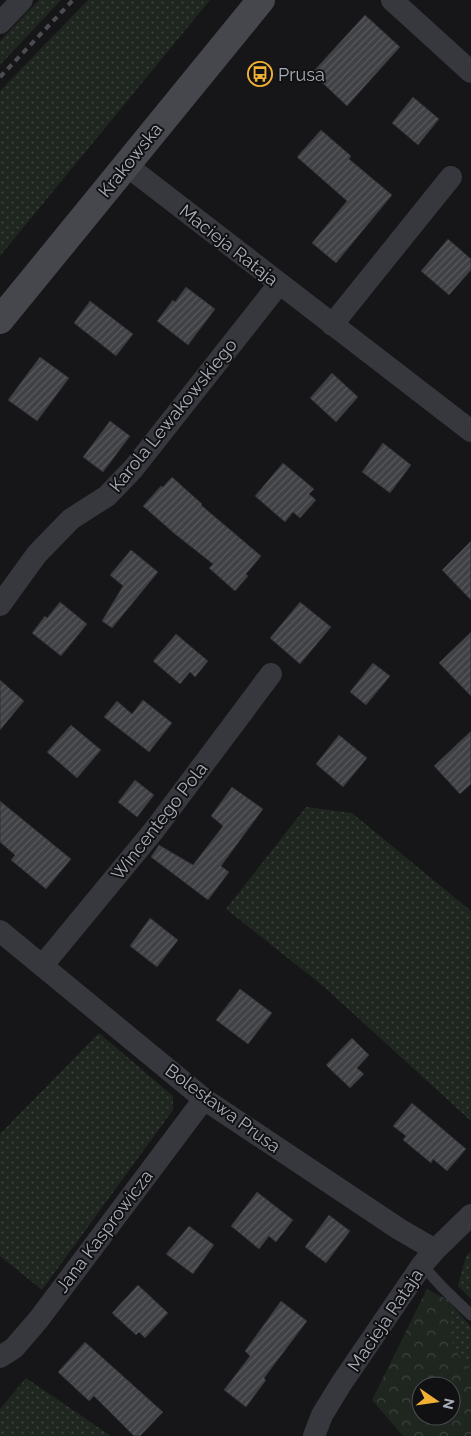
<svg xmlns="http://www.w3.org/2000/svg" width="471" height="1436" viewBox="0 0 471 1436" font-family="Raleway,sans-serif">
<defs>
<pattern id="grass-dots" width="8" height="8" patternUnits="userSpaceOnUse" patternTransform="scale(1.25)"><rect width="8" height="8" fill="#1e261f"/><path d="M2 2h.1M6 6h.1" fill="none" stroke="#3c433d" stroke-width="1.8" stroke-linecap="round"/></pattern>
<pattern id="forest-crowns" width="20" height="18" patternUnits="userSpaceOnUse" patternTransform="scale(1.25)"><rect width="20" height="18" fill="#1e261f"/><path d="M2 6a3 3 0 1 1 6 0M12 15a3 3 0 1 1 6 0" fill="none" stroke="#3c433d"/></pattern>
<pattern id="building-hatch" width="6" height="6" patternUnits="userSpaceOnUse" patternTransform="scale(1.25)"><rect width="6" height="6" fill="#404145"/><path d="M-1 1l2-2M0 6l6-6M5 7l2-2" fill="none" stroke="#595a5e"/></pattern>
</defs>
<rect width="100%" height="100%" fill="#161618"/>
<!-- grass -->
<path fill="url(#grass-dots)" d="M39,0H61L0,65V41Z
M88,0H210L0,256V91Z
M306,807L352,813L471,911V1121L323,986L226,909Z
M99,1033L173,1096V1110L42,1290L0,1256V1134Z
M471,1251V1299L458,1286L466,1256Z
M448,1300L471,1327V1373L452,1347Z
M26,1378L111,1436H0V1409Z"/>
<!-- forest -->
<path fill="url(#forest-crowns)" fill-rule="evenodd" d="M427,1289L448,1300L453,1347L471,1373V1436H403L372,1400ZM421,1386H451V1416H421Z"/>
<!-- building -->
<path fill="url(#building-hatch)" stroke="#303034" d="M365,15L400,47L347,106L312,73Z
M413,97L439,119L418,145L392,123Z
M321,130L351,156L349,159L392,195L336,263L312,243L347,201L297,157Z
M448,239L471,259V270L449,295L421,271Z
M186,287L215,309L188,345L157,321L173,300L175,302Z
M90,301L133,334L116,356L74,323Z
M40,357L69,378L37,421L8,400Z
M332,373L358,397L336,422L310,398Z
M110,421L130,436L103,472L83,457Z
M383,443L411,465L390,493L362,472Z
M283,463L314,489L309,494L316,500L300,518L293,512L285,522L255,496Z
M172,477L202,504L201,505L261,556L246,574L248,576L235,591L209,568L213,564L175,534L143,506L161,486L163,487Z
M471,541V600L442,570Z
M131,550L158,572L112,628L102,621L123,586L110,575Z
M60,602L87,624L61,656L32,633L45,616L47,618Z
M300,602L331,627L300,664L270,638Z
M471,632V696L439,663Z
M176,634L208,661L195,677L190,672L180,684L153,661Z
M373,663L390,676L366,705L350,692Z
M0,680L24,701L0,730Z
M143,700L172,723L149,752L104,717L117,701L132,714Z
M71,725L101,750L77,778L47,752Z
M471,731V784L460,794L434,766Z
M339,735L367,758L343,787L316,764Z
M135,780L154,795L137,817L118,802Z
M232,787L263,809L221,866L229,872L208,900L151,857L159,845L193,865L223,826L211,816Z
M0,801L71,859L46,889L11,860L15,855L0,842Z
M150,918L178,940L157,967L130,946Z
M240,989L272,1013L248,1044L216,1020Z
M352,1038L369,1055L357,1068L364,1074L350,1088L326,1065Z
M412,1103L466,1149L447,1171L433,1159L431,1163L403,1140L406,1136L393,1126Z
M257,1192L293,1220L276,1242L269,1236L259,1249L231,1226Z
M329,1215L350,1231L326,1263L305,1247Z
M189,1226L214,1245L193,1274L166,1254Z
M138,1285L168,1313L145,1338L139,1332L136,1335L112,1313Z
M281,1301L307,1321L264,1378L266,1380L246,1407L224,1390L250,1356L245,1351Z
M85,1342L163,1412L140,1436H134L94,1396L89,1401L58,1372Z"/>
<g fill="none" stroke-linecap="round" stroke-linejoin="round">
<!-- lane -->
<path stroke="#37383d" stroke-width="11" d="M422,1265L443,1288L471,1315"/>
<!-- street -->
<path stroke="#37383d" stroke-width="22" d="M392,0L471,72
M0,23L22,0
M126,165L471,431
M332,325L451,177
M0,605L37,554L71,519L107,496L133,469L279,284
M0,931L204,1099L399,1229L435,1250
M43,965L155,829L271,674
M0,1357L14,1348L39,1319L204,1099
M314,1436L322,1415L341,1384L422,1265L435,1250L471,1215"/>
<!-- secondary -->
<path stroke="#45474d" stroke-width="28" d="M0,320L261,0"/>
<!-- rail -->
<path stroke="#4a4c52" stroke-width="4" stroke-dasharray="6 5" stroke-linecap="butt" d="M0,77L73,0"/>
</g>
<!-- icons -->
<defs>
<symbol id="bus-ring" viewBox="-11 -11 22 22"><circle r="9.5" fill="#111113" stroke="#f2b134" stroke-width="1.5"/><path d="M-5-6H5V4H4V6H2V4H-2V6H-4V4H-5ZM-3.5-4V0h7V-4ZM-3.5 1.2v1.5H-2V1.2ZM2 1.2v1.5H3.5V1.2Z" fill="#f2b134"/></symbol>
</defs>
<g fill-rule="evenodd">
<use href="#bus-ring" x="246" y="60" width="28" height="28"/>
</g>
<g text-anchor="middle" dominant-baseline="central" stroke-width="4" stroke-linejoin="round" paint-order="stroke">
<!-- poi labels -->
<g font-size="18" fill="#a8adb8" stroke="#111113" text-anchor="start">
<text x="278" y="74">Prusa</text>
</g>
<!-- street labels -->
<g font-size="18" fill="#a8adb8" stroke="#111113">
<text transform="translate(130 160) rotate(-51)">Krakowska</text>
<text transform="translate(229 245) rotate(38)">Macieja Rataja</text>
<text transform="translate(173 415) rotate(-51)">Karola Lewakowskiego</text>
<text transform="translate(159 821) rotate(-52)">Wincentego Pola</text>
<text transform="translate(223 1108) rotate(36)">Bolesława Prusa</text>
<text transform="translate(104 1231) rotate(-53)">Jana Kasprowicza</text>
<text transform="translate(385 1320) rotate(-56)">Macieja Rataja</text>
</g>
</g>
<!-- north arrow -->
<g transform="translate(436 1401) rotate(103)"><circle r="24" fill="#111113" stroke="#4d4f55"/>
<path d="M0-4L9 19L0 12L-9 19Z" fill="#f2b134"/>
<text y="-8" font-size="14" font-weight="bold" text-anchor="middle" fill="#a8adb8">N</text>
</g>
</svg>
